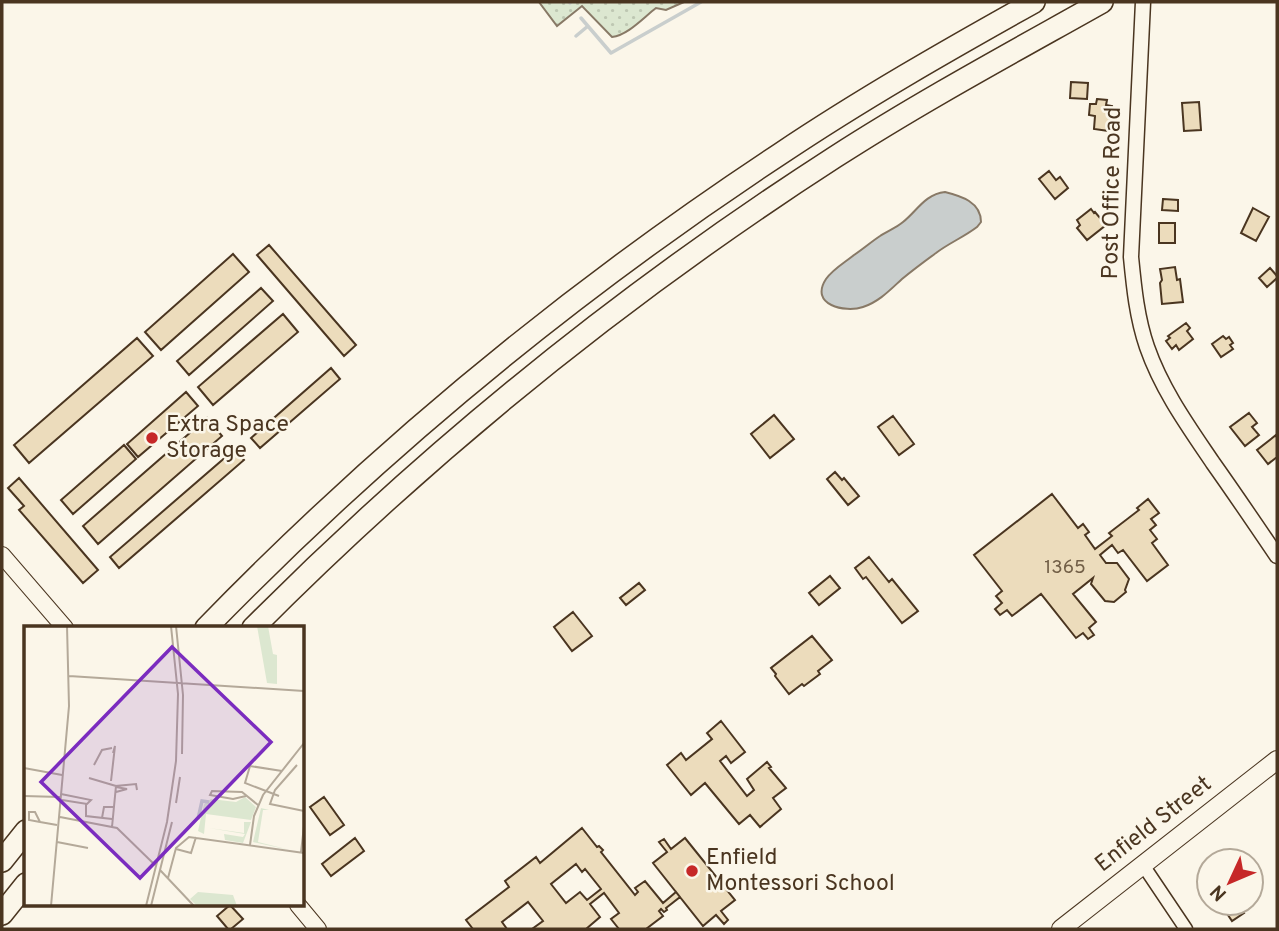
<svg xmlns="http://www.w3.org/2000/svg" width="1279" height="931" viewBox="0 0 1279 931" font-family="Overpass,sans-serif">
<defs>
<pattern id="grass-dots" width="8" height="8" patternUnits="userSpaceOnUse" patternTransform="scale(1.75)"><rect width="8" height="8" fill="#dce7d0"/><path d="M2 2h.1M6 6h.1" fill="none" stroke="#bec7b2" stroke-width="1.8" stroke-linecap="round"/></pattern>
</defs>
<rect width="100%" height="100%" fill="#fbf6e9"/>
<!-- grass -->
<path fill="url(#grass-dots)" stroke="#887966" stroke-width="2" d="M539,2H684L666,10L656,8C643,18 628,35 612,37L582,6L557,26Z"/>
<!-- water -->
<path fill="#c9cecd" stroke="#887966" stroke-width="2" d="M945,192C961,196 981,202 981,222L977,227C964,237 949,243 936,253C925,261 913,270 902,279C891,289 879,302 863,307C845,313 809,305 826,279C833,269 844,263 854,255C863,249 871,242 880,236C887,231 896,228 903,222C917,211 925,194 945,192Z"/>
<g fill="none" stroke-linecap="round" stroke-linejoin="round">
<!-- stream -->
<path stroke="#c9cecd" stroke-width="3.5" d="M569,2L570,3
M581,18L611,53L701,2
M576,36L588,26"/>
</g>
<!-- building -->
<path fill="#ecdcbc" stroke="#4a3520" stroke-width="2" fill-rule="evenodd" d="M1071,82L1088,83L1087,99L1070,98Z
M1097,99L1107,100L1106,105L1112,106L1109,131L1094,129L1095,116L1089,115L1090,104H1096Z
M1199,102L1201,130L1184,131L1182,103Z
M1049,171L1056,180L1060,177L1068,188L1055,199L1039,179Z
M1163,199L1178,200V211L1162,210Z
M1253,208L1269,217L1256,241L1241,233Z
M1091,209L1094,213L1095,212L1106,225L1087,240L1077,228L1080,225L1077,220Z
M1159,223H1175V243H1159Z
M269,245L356,345L344,356L257,255Z
M233,254L249,272L161,350L145,332Z
M1175,267L1177,280L1180,279L1183,302L1162,304L1160,283L1162,280L1160,269Z
M1270,268L1277,276V278L1267,287L1259,278Z
M261,288L273,301L189,375L177,361Z
M283,314L298,332L213,405L198,387Z
M1186,323L1190,328L1187,331L1193,339L1179,350L1176,345L1172,349L1166,341L1170,338L1168,336Z
M1223,336L1226,339L1229,337L1233,343L1230,345L1233,349L1221,357L1212,344Z
M137,338L153,356L29,463L14,445Z
M331,368L340,379L260,448L251,438Z
M186,392L198,406L138,457L127,444Z
M1249,413L1257,423L1252,427L1259,435L1245,446L1230,427Z
M774,415L794,439L770,458L751,434Z
M893,416L914,444L899,455L878,427Z
M207,418L222,436L98,544L83,526Z
M1276,435L1277,438V457L1268,464L1257,450Z
M124,445L136,459L73,514L61,500Z
M235,449L244,460L119,568L110,557Z
M835,472L842,480L844,478L859,496L848,505L827,479Z
M19,478L98,570L83,583L19,510L24,506L8,488Z
M1052,494L1078,528L1083,524L1089,532L1085,535L1095,549L1112,536L1109,533L1139,510L1137,508L1148,499L1159,513L1151,519L1156,525L1150,530L1157,539L1152,543L1168,565L1147,581L1123,550L1118,553L1112,545L1100,555L1106,563H1117L1129,579L1125,590L1126,592L1114,602L1105,601L1091,584L1093,578L1073,594L1096,622L1089,628L1094,635L1088,639L1083,633L1076,638L1041,594L1012,616L1007,610L1000,615L995,609L1002,603L996,596L1002,591L974,555Z
M869,557L889,582L892,579L918,611L902,623L866,577L863,579L855,568Z
M830,576L840,588L819,605L809,593Z
M639,583L645,590L626,605L620,598Z
M573,612L592,636L572,651L554,627Z
M812,636L832,660L818,671L820,674L804,686L802,684L789,694L775,676L776,674L771,668Z
M721,721L745,752L731,763L726,756L720,761L747,796L754,790L747,779L767,762L771,767L769,768L786,788L773,798L781,809L760,827L750,815L739,824L705,783L691,795L667,765L681,753L686,760L712,739L707,733Z
M324,797L344,825L330,835L310,807Z
M582,828L597,847L599,846L603,850L601,852L635,895L638,892L635,888L645,881L663,903L676,892L680,897L666,908L667,910L664,912L661,909L659,911L663,916L646,929H619L611,919L619,913L604,893L590,904L600,917L586,929H532L543,921L528,902L502,922L507,929H473L466,920L509,887L505,881L536,857L540,863ZM576,864L582,872L585,869L601,889L587,900L580,892L566,903L551,884Z
M355,838L364,851L331,876L322,864Z
M685,838L735,900L721,911L728,920L724,924L716,915L703,926L653,863L667,852L659,842L664,839L671,849Z
M1220,903H1237L1244,913L1232,921Z
M230,905L243,919L231,929H228L217,916Z"/>
<g fill="none" stroke-linecap="round" stroke-linejoin="round">
<defs>
<path id="minor" d="M1143,865L1186,929"/>
<path id="tertiary" d="M1143,2L1131,257C1134,288 1137,318 1147,347C1162,390 1188,426 1213,463C1235,494 1256,525 1277,556"/>
<path id="secondary" d="M2,555L65,628
M298,905L318,929"/>
<path id="primary" d="M1061,929L1277,760"/>
<path id="motorway" d="M206,628C380,449 572,291 780,154C862,99 948,50 1034,2
M253,628C430,450 624,293 835,157C922,101 1013,52 1102,2
M2,861L26,831
M2,914L26,884"/>
</defs>
<!-- minor casing -->
<use href="#minor" stroke="#4a3520" stroke-width="15"/>
<!-- tertiary casing -->
<use href="#tertiary" stroke="#4a3520" stroke-width="17"/>
<!-- secondary casing -->
<use href="#secondary" stroke="#4a3520" stroke-width="18"/>
<!-- primary casing -->
<use href="#primary" stroke="#4a3520" stroke-width="20"/>
<!-- motorway casing -->
<use href="#motorway" stroke="#4a3520" stroke-width="24"/>
<!-- minor -->
<use href="#minor" stroke="#fbf6e9" stroke-width="12"/>
<!-- tertiary -->
<use href="#tertiary" stroke="#fbf6e9" stroke-width="14"/>
<!-- secondary -->
<use href="#secondary" stroke="#fbf6e9" stroke-width="16"/>
<!-- primary -->
<use href="#primary" stroke="#fbf6e9" stroke-width="18"/>
<!-- motorway -->
<use href="#motorway" stroke="#fbf6e9" stroke-width="21"/>
</g>
<!-- markers -->
<g fill="#c62828" stroke="#fbf6e9" stroke-width="2.5">
<circle cx="152" cy="438" r="7"/>
<circle cx="692" cy="871" r="7"/>
</g>
<g text-anchor="middle" dominant-baseline="central" stroke-width="5" stroke-linejoin="round" paint-order="stroke">
<!-- number labels -->
<g font-size="19" fill="#725f47">
<text x="1065" y="568">1365</text>
</g>
<!-- street labels -->
<g font-size="23" fill="#4a3520" stroke="#fbf6e9">
<text transform="translate(1113 193) rotate(-89)">Post Office Road</text>
<text transform="translate(1154 825) rotate(-38)">Enfield Street</text>
</g>
<!-- poi labels -->
<g font-size="23" fill="#4a3520" stroke="#fbf6e9" text-anchor="start">
<text x="166" y="425">Extra Space<tspan x="166" dy="26">Storage</tspan></text>
<text x="706" y="858">Enfield<tspan x="706" dy="26">Montessori School</tspan></text>
</g>
</g>
<!-- overview -->
<g transform="translate(24 626)">
<rect width="280" height="280" fill="#fbf6e9"/>
<path d="M221,171L232,181L227,194L182,188L180,208L174,205L180,178L187,173L212,176ZM237,182L245,184H239L234,216L266,224L229,216ZM220,196H227L219,217L201,214L200,208L219,211L221,208L185,202L220,207Z" fill="#dce7d0"/>
<path d="M233,0H244L249,28L253,29V58L243,57ZM174,266L209,269L213,280H173L166,273Z" fill="#dce7d0"/>
<path fill="none" stroke="#c9cecd" stroke-width="3.5" d="M174,193L178,175L185,176"/>
<path fill="none" stroke="#b4a999" stroke-width="2" d="M152,0L159,69L158,128M45,50L280,65M70,139L78,124L88,122M273,139L251,164L246,178L280,185M0,142L38,149M65,152L92,160M87,155L91,120L89,127M92,166L103,163L92,161M37,168L67,174L63,178L38,174M0,170L36,171M222,170L209,173L186,169L188,165L218,166L234,179M255,170L221,157L226,140L258,145M62,177V190L88,193M152,177L156,151M36,191L93,202L131,239M78,192L80,181H90M16,196L11,186H5V194L16,196L33,199M88,201L92,160L112,158L113,164M33,216L64,222M226,219L230,190L239,169L280,117M152,223L167,227L172,211M277,226L280,200M136,244L170,280M144,252L152,222L165,211L280,227M27,280L45,80L43,0M122,280L143,196L152,135L154,68L147,0M127,280L148,196"/>
<path fill="#7b2cbf" fill-opacity="0.15" stroke="#7b2cbf" stroke-width="3.5" d="M148,21L247,116L116,252L17,156Z"/>
<rect width="280" height="280" fill="none" stroke="#4a3520" stroke-width="3.5"/>
</g>
<!-- border -->
<rect width="1279" height="931" fill="none" stroke="#4a3520" stroke-width="7"/>
<!-- north arrow -->
<g transform="translate(1230 882) rotate(226)"><circle r="33" fill="#fbf6e9" stroke="#b4a999" stroke-width="2"/>
<path d="M0-5L12 26L0 18L-12 26Z" fill="#c62828"/>
<text y="-10" font-size="19" font-weight="bold" text-anchor="middle" fill="#4a3520">N</text>
</g>
</svg>
